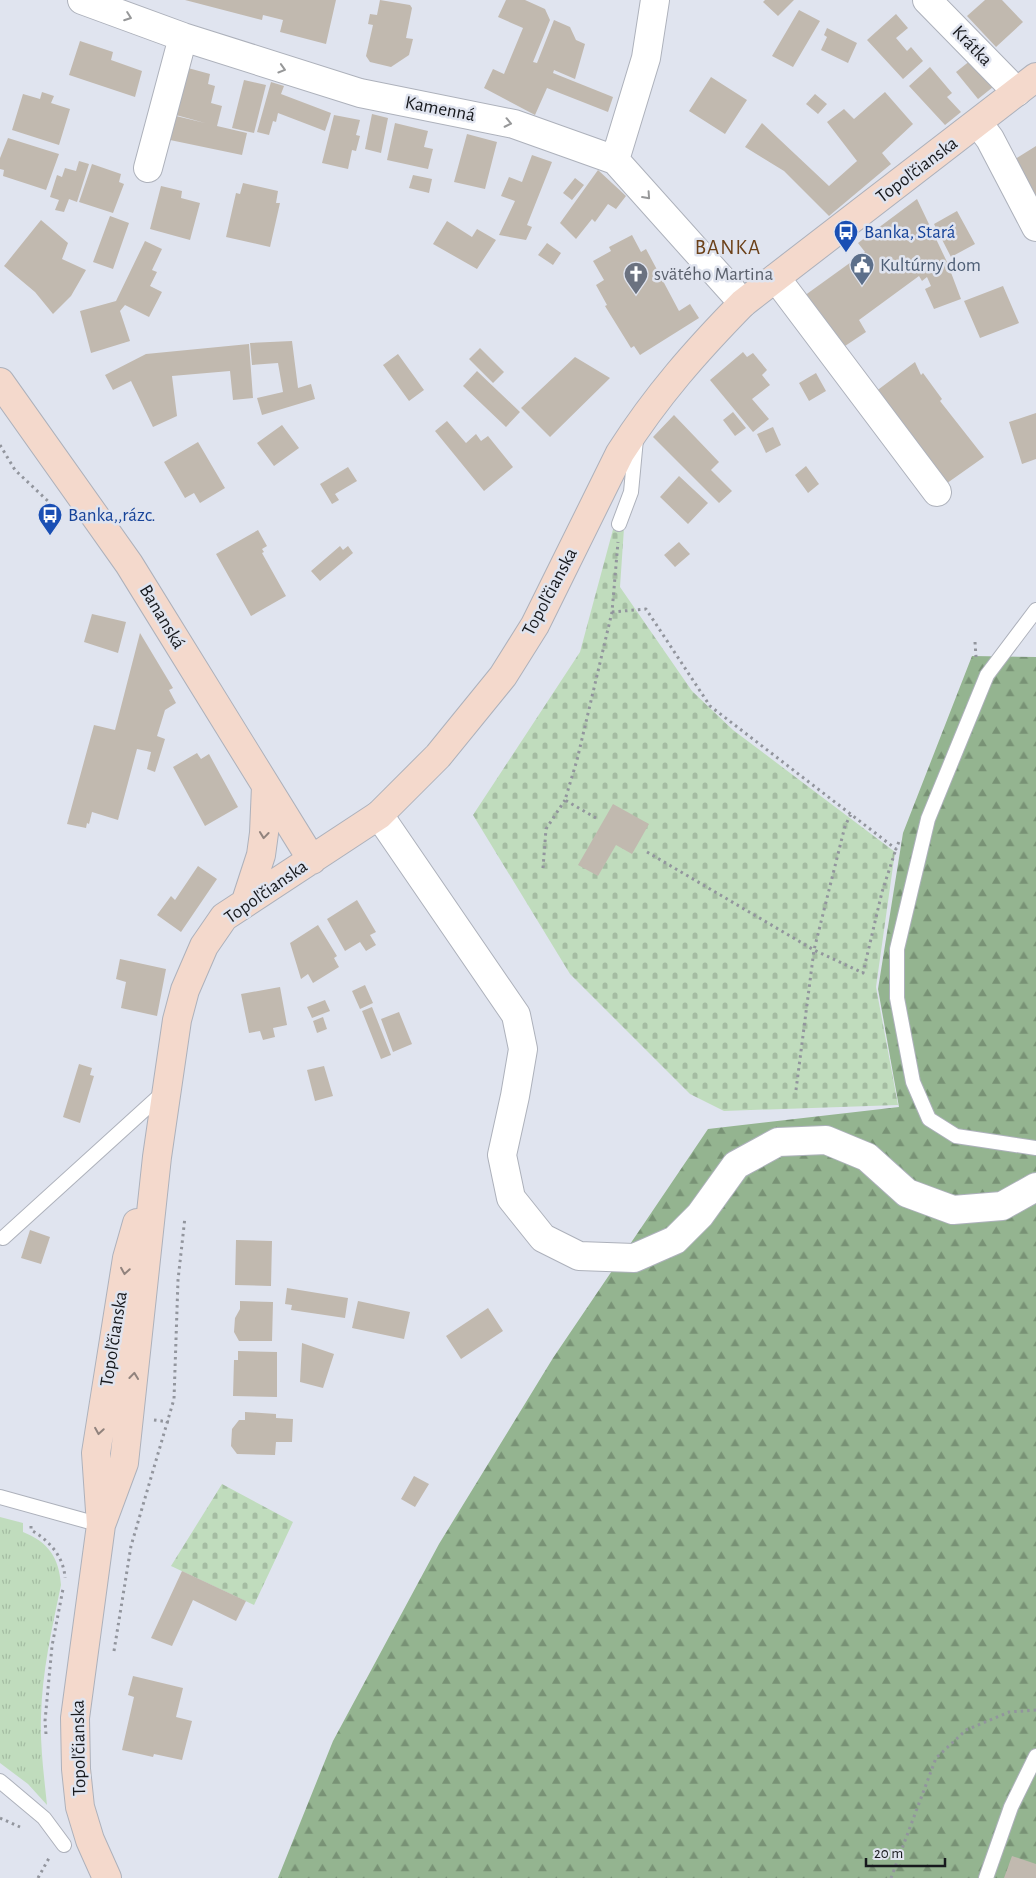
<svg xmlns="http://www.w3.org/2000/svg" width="1036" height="1878" viewBox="0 0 1036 1878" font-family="'Alegreya Sans',sans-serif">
<defs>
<pattern id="grass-tufts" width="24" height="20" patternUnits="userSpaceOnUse" patternTransform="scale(1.25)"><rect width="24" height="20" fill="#c0dcbd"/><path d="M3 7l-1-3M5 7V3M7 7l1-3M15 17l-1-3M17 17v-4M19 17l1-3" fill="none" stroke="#a4bca2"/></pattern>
<pattern id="forest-firs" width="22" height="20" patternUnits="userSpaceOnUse" patternTransform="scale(1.25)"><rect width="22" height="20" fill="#94b490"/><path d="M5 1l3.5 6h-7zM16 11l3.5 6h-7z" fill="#789275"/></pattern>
<pattern id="cemetery-stones" width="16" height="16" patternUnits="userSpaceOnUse" patternTransform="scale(1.25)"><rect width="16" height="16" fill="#c0dcbd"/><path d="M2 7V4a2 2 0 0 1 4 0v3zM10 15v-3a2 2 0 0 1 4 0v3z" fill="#a4bca2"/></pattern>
</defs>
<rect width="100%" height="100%" fill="#e0e4ef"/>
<!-- grass -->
<path fill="url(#grass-tufts)" d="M0,1517L23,1523V1532C48,1542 59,1557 61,1585C52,1628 42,1672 41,1717C40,1746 44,1776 47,1805L28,1784L0,1763Z"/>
<!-- forest -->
<path fill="url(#forest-firs)" d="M972,656L1036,657V1878H278L333,1741L439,1544L553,1358L708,1129L899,1107L878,989L903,833Z"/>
<!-- cemetery -->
<path fill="url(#cemetery-stones)" d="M615,522L624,528L620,587L692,691L733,730L895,852L876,987L898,1105L724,1111L690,1094L570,974L473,815L580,652Z
M222,1484L293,1522L254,1605L171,1566Z"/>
<!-- building -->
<path fill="#c1b9af" d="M185,0H336L326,44L280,32L283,20L263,15L262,20Z
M380,0L410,5L412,8L406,38L413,39L409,55L391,67L370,62L366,56L373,25L368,24L370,14L377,15Z
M506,0H525L545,9L550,20L533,62L537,63L554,20L570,27L576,40L585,44L575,79L554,70L553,73L613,97L608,112L547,88L535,115L484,88L493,69L504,74L523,28L498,17Z
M765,0H794L778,16L763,2Z
M985,0H1002L1023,22L996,47L967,16Z
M799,10L820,21L793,67L772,56Z
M896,14L908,28L896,38L907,51L911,47L923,61L903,79L867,40Z
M827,28L857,43L848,63L821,50L827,37L824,35Z
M80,41L113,52L111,60L142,71L135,97L69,75Z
M971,60L993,87L978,99L956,72Z
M930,67L952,93L947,97L961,112L945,125L909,86Z
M188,68L210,74L208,84L215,86L211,103L222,106L217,126L247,133L242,155L170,140L176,116L205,123L176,115Z
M711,77L747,100L725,134L689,111Z
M244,80L266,85L254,133L232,128Z
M271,82L284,86L281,94L331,113L325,131L278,113L276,122L273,121L269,135L257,132Z
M42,92L54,96L51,103L70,109L59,145L12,130L23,94L40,99Z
M885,92L913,124L882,153L891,164L829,216L784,171L745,147L762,123L829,186L857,161L827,122L844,109L854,119Z
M815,94L827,104L818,114L806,104Z
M372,114L388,118L381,153L365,149Z
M334,115L360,120L356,135L360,136L356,151L352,150L348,169L322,163Z
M395,123L428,131L424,147L433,149L428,169L387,160Z
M467,134L497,142L485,189L454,182Z
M8,138L59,154L46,190L3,176L4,170L0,169V158Z
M1036,146V207L1012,161Z
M532,155L552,162L527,225L532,227L526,240L499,235L515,201L501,196L509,177L522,182Z
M79,161L89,164L77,202L69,199L64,212L55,210L59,200L50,197L57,175L62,177L65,168L76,171Z
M92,164L121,174L119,182L124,184L113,213L79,202Z
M598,170L626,196L616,209L608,204L595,222L592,219L576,239L560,223Z
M413,175L432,179L429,193L409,188Z
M575,178L584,185L572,200L563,193Z
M243,183L278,191L276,203H280L270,247L226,237L236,193L240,194Z
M161,186L182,191L181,198L200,203L190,240L150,229Z
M917,199L947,262L961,299L934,309L925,289L931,286L927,277L922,281L919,276L859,320L866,332L842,348L804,296L865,252L858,243Z
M957,211L975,244L951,257L934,224Z
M110,216L129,223L113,269L93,262Z
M41,220L68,243L62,259L86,270L71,296L53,314L35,292L4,266Z
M447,221L472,237L477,229L496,240L477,269L433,244Z
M632,235L641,252L646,249L679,311L690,304L699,318L640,355L634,346L631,348L605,306L607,305L596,285L604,280L593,261L611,251L609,247Z
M145,241L162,249L152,270L157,272L150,286L162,292L149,317L125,305L120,311L130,341L91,353L80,311L116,301Z
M547,243L561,253L553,265L538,255Z
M1003,286L1019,323L980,338L964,301Z
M292,341L298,388L311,384L315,399L262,415L257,398L283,392L278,363L252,365L250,343Z
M249,344L253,398L233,400L230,371L172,376L177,416L153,427L131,381L113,390L105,375L146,354Z
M480,348L504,372L493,383L469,359Z
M743,352L747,357L753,353L767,370L762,375L770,385L752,399L769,419L753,432L710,380Z
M398,354L424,390L409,401L383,365Z
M575,357L610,378L550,437L521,408Z
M915,362L921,375L923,373L942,399L940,401L984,457L943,486L875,392Z
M477,371L520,412L506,427L463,386Z
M816,373L826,391L809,401L799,383Z
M733,412L746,428L735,436L723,420Z
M1036,413V459L1022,464L1009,422Z
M674,415L719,462L711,470L732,491L719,503L653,437Z
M447,421L466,443L476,434L481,441L488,436L513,467L484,491L435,431Z
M282,425L299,448L274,466L257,443Z
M773,427L781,445L766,453L757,434Z
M198,442L225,488L200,503L194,493L185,498L164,462Z
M806,466L819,484L808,493L795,475Z
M348,467L357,481L335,494L339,500L332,504L320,484Z
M679,476L708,503L688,524L660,497Z
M258,530L267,546L262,549L264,552L262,553L286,596L251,616L216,554Z
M679,542L690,554L675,567L664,555Z
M340,546L343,550L348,546L353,553L320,581L311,571Z
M92,614L126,622L118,653L84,642Z
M140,633L173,688L169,690L176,703L165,710L157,736L165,739L155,772L147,769L151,752L137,749L118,820L92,812L89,824L87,823L86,828L67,824L94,725L115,730Z
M197,753L201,759L209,754L238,807L205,826L173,767Z
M613,804L649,824L632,854L616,845L598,876L578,865Z
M198,866L217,879L181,932L157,915L171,896L175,900Z
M357,900L376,932L370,935L376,945L366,951L360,942L345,951L327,919Z
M318,925L337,956L334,958L339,967L313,983L308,974L301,979L290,943Z
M120,959L166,969L157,1016L121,1008L126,982L116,979Z
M365,985L373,1003L360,1009L352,991Z
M280,987L287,1025L273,1028L275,1037L263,1040L260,1031L249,1033L241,994Z
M325,1000L330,1011L312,1018L307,1007Z
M372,1007L391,1055L381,1059L362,1011Z
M399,1012L412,1044L393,1052L381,1019Z
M323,1017L327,1029L317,1033L313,1021Z
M79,1064L92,1068L90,1075L94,1076L80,1123L63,1117Z
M324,1066L333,1096L315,1101L307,1070Z
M30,1230L50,1237L41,1264L21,1258Z
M236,1240L272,1241L271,1286L235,1285Z
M287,1288L348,1298L345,1318L291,1310L292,1305L285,1304Z
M240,1301L273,1302L272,1341H239L234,1332L235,1318L240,1309Z
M358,1301L410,1312L404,1339L352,1328Z
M488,1308L503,1331L461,1359L446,1336Z
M302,1343L334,1354L323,1388L300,1382Z
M238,1351L277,1352V1397L233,1396L234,1360H238Z
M245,1412L276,1414V1418L293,1419L292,1442H276L275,1455L237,1454L231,1446L232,1429L239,1420H245Z
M414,1476L429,1484L415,1507L401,1499Z
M182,1571L246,1601L236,1621L193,1600L172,1646L151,1638Z
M133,1676L183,1688L176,1717L192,1721L182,1760L154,1754L153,1757L122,1750L134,1697L128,1695Z
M1012,1856L1036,1864V1878H1004Z"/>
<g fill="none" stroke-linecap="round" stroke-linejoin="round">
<defs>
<path id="lane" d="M619,524L631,492L636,439
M1036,610L987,675L928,819L897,949V998L913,1082L929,1119L956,1136L1036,1148
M3,1238L165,1091
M0,1497L101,1525
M0,1781L44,1818L64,1845
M986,1878L1011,1807L1036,1756"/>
<path id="street" d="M82,0L183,37L360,93L514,124L615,160L743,303
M927,0L1017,92
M978,123L990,139L1036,227
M615,160L646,58L655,0
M148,168L183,37
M776,278L937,492
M379,815L516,1015L523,1049L515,1096L502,1155L511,1198L543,1238L579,1256L634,1258L675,1240L700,1215L736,1165L778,1142L826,1140L867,1157L907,1193L953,1210L1002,1206L1036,1187"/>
<path id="secondary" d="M0,382L129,564L312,860
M246,901L261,855L264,833L266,786
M101,1525L124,1463L157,1157L177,1020L185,990L204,946L224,917L379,815L438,756L503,676L535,625L620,453C657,395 696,351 743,303L1036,77
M107,1878L90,1840L80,1807L76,1769L75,1718L101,1525L96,1453L127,1258L137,1223"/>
</defs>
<!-- lane casing -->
<use href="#lane" stroke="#adb1bb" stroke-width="16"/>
<!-- street casing -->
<use href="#street" stroke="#adb1bb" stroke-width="30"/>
<!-- secondary casing -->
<use href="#secondary" stroke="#adb1bb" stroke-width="30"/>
<!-- path -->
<path stroke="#92959d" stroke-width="3" stroke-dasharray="2.5 4" stroke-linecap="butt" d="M0,445L15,470L50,503
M612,612L646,609L710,706L896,849L900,839
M975,642L976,657
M596,818L565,800L577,760L612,612L618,542
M647,852L814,950L863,973L882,892L896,849
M543,868L546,829L565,800
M796,1090L814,950L845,826L851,814
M154,1420L169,1422
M31,1526V1530C49,1540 64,1557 65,1578
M114,1651L131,1546L174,1399L178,1280L185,1217
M46,1734L45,1721L52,1646L63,1589
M0,1818L20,1827
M38,1878L49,1858
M891,1878L936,1758L966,1730L1009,1712L1036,1710"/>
<!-- lane -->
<use href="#lane" stroke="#fff" stroke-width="14"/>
<!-- street -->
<use href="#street" stroke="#fff" stroke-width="28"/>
<!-- secondary -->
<use href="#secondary" stroke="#f4d9cc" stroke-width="28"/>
</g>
<!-- one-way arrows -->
<defs><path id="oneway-chevron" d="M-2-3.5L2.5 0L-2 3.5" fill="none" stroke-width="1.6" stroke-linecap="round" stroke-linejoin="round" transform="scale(1.25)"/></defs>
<g stroke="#979899">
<use href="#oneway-chevron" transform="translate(128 17) rotate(20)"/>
<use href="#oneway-chevron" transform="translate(282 69) rotate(17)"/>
<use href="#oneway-chevron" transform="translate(508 123) rotate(12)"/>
<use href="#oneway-chevron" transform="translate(647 196) rotate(48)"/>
</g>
<g stroke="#91837d">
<use href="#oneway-chevron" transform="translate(264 835) rotate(96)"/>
<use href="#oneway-chevron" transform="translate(125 1271) rotate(99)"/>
<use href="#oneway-chevron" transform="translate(134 1376) rotate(-84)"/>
<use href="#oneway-chevron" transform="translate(99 1431) rotate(99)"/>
</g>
<!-- icons -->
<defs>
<symbol id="bus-pin" viewBox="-11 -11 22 30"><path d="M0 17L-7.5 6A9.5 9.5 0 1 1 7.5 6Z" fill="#1a4fb4" stroke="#e0e4ef"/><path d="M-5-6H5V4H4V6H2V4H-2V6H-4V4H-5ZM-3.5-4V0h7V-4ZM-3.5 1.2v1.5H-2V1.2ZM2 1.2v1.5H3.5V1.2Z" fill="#fff"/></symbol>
<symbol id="civic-pin" viewBox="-11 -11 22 30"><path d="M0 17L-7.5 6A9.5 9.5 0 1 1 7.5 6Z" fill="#5c6f8a" stroke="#e0e4ef"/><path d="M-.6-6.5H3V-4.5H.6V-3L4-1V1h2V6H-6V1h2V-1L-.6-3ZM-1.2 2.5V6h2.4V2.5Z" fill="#fff"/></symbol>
<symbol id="church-pin" viewBox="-11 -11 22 30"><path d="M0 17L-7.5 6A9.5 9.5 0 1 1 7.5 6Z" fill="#6b7280" stroke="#e0e4ef"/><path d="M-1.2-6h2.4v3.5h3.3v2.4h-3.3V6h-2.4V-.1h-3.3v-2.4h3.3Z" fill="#fff"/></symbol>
</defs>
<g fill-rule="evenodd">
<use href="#bus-pin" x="832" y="218" width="28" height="38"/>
<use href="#civic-pin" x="848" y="251" width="28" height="38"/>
<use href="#church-pin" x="622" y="260" width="28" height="38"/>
<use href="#bus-pin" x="36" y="501" width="28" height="38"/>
</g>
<g text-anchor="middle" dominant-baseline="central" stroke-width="5" stroke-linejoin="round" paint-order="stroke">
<!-- street labels -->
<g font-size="19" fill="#17191d" stroke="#e0e4ef">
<text transform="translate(972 46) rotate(46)">Krátka</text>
<text transform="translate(440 109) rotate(11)">Kamenná</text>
<text transform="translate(917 170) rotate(-37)">Topoľčianska</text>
<text transform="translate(550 592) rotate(-62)">Topoľčianska</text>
<text transform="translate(162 617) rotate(59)">Bananská</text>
<text transform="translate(266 892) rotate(-35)">Topoľčianska</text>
<text transform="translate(114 1339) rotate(-81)">Topoľčianska</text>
<text transform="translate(79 1748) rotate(-91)">Topoľčianska</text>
</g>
<!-- transit labels -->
<g font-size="19" fill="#164399" stroke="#e0e4ef" text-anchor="start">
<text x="864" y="232">Banka, Stará</text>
<text x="68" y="515">Banka,,rázc.</text>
</g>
<!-- service labels -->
<g font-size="19" fill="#4e5e75" stroke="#e0e4ef" text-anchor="start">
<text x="880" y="265">Kultúrny dom</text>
</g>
<!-- worship labels -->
<g font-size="19" fill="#5b616d" stroke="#e0e4ef" text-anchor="start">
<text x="654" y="274">svätého Martina</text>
</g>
<!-- quarter labels -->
<g font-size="21" letter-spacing="1" fill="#6c4119" stroke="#e0e4ef">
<text x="728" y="247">BANKA</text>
</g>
</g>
<!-- scale -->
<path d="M866 1858v8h79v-8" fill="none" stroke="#17191d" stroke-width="2.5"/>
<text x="874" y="1858" font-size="15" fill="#17191d" stroke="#e0e4ef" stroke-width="4" paint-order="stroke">20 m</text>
</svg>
